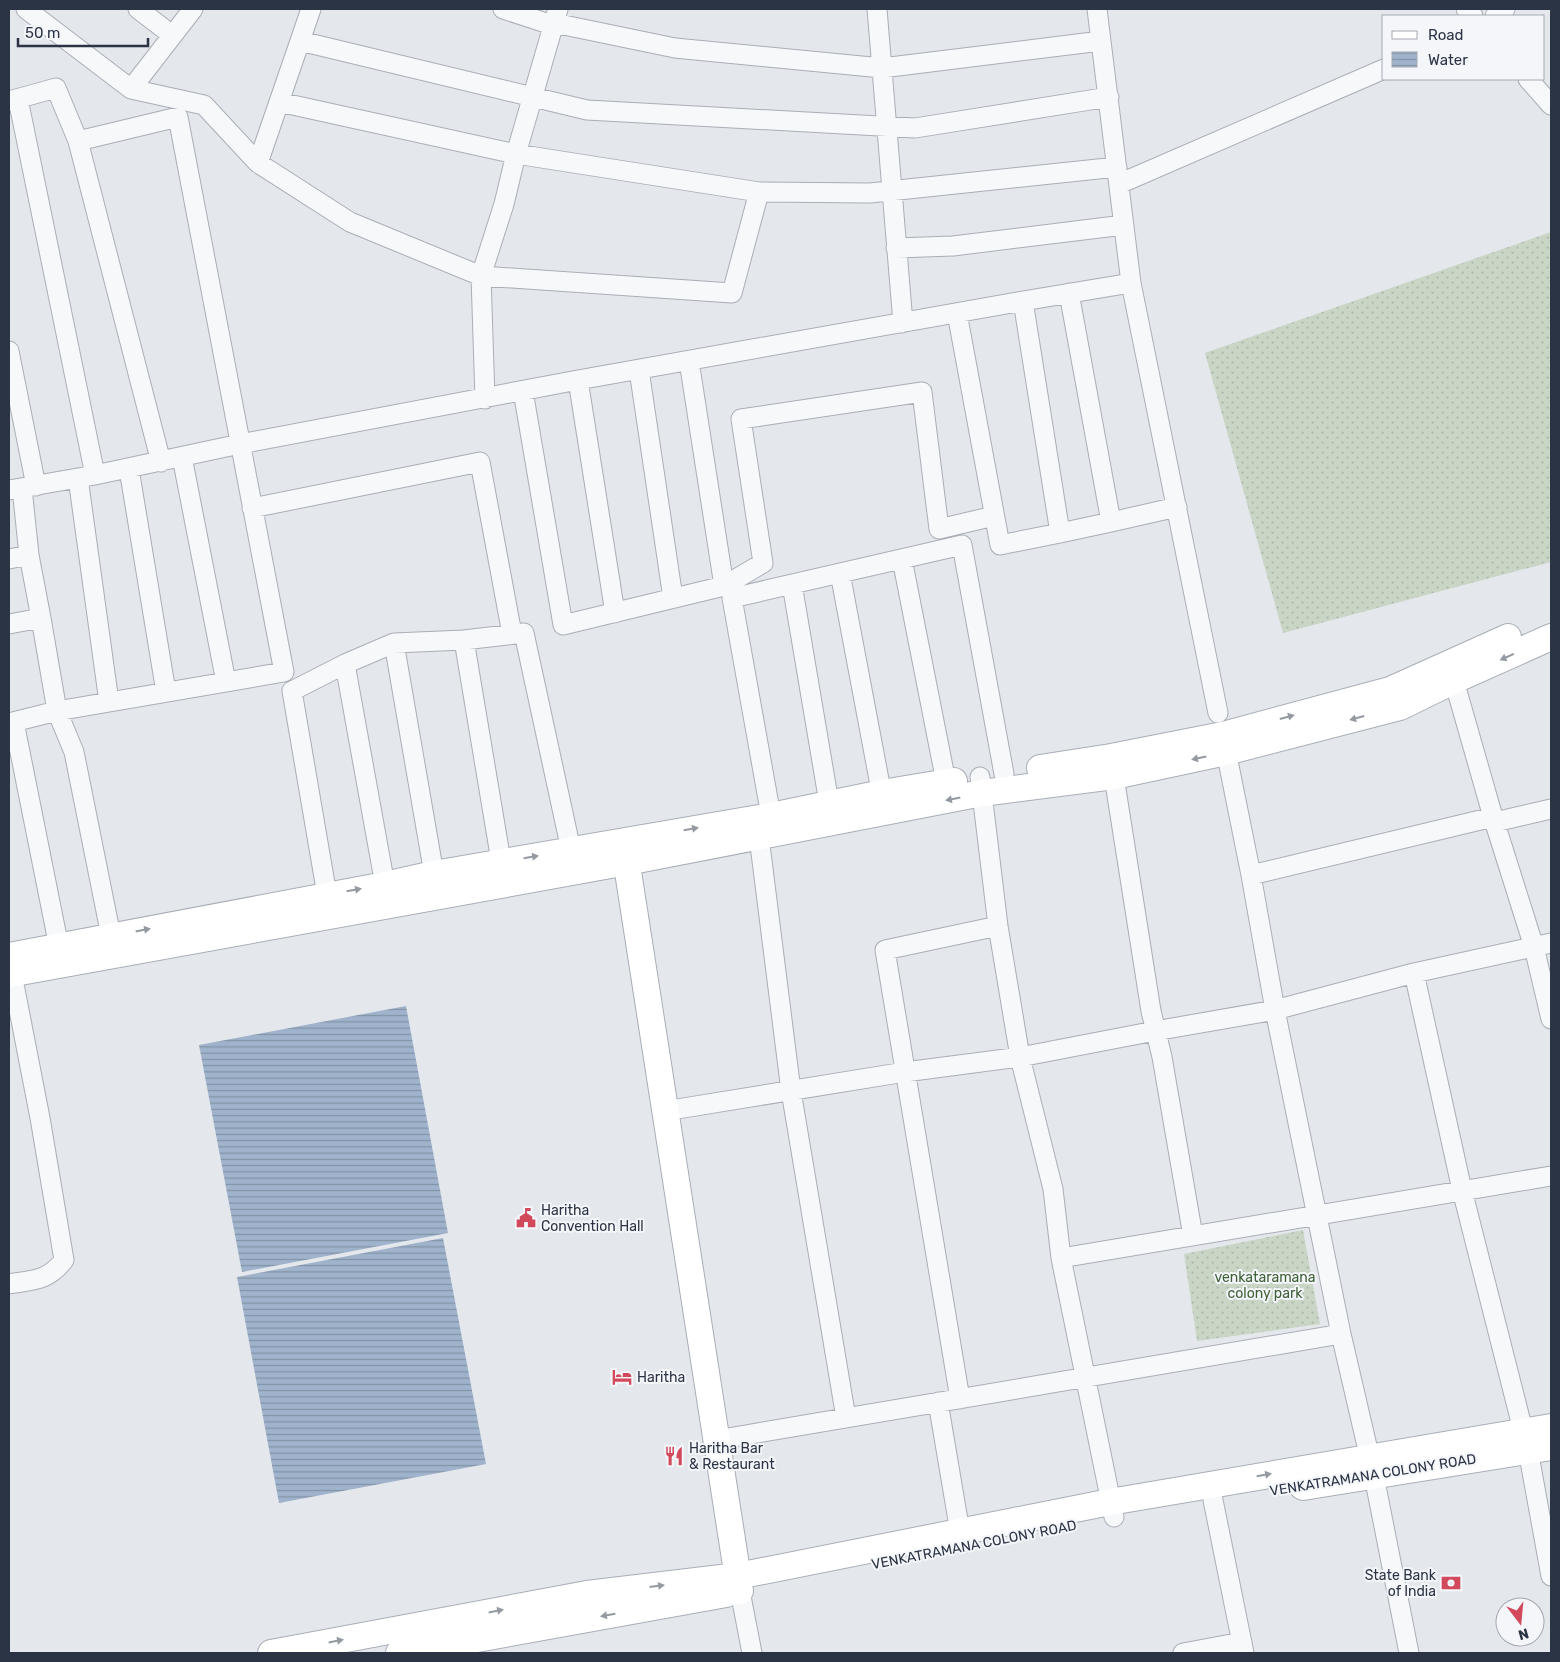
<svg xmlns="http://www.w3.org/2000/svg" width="1560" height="1662" viewBox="0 0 1560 1662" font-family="Rubik,sans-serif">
<defs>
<pattern id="grass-dots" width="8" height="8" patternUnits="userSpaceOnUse" patternTransform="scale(1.25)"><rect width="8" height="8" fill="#c9d6c5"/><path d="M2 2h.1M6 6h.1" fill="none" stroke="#adb8ab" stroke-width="1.8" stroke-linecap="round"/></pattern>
<pattern id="water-rules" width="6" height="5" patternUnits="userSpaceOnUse" patternTransform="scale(1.25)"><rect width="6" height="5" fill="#9fb4cc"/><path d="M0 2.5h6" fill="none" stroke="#8293a7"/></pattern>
</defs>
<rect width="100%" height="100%" fill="#e4e7ec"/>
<!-- grass -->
<path fill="url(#grass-dots)" d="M1551,232V562L1283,633L1205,353Z
M1303,1230L1320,1324L1197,1341L1184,1254Z"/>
<!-- water -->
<path fill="url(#water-rules)" d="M406,1006L448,1233L242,1272L199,1045Z
M443,1238L486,1464L279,1503L237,1277Z"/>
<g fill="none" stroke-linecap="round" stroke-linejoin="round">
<defs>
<path id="street" d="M26,9L131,89L204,105L258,163L311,9
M138,9L172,35
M503,9L546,23H554L675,48L882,68L1101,41
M877,9L903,323
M1097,9L1131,283L1218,713
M1466,9L1473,16
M1495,16L1505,9
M300,41L587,110L915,128L1109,97
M1528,79L1551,105
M131,89L193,9
M18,99L95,475
M9,101L56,88L78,141
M279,102L516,154L759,192L870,193L1117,167
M258,163L350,222L481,276L732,293L759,192
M1119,184L1384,69
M896,248L953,246L1124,225
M1069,293L1111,522L1177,507
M1023,301L1060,533L1111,522
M957,313L1000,545L1060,533
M9,351L36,486
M639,370L673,598
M578,380L615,613
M523,391L563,625L724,586L689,361
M485,399L481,276L504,204L516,154L558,9
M182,457L226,682
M129,469L166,692
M78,478L109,702
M9,490L95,475L240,444L578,380L1023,301L1131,283
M252,508L480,462L512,634
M9,559L29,555
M902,559L946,782
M840,573L884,806
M792,584L829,803
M724,586L763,563L741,419L922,392L939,529L994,516
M9,624L41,618
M464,640L524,633L571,850
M394,643L464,640L501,861
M345,664L385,885
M1451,670L1493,817L1534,947L1551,1019
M14,722L59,947
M9,723L57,711L41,618L29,555L22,488
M1224,741L1251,875L1275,1010L1341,1334L1374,1476L1409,1653
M1112,764L1151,1011L1162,1057L1193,1236
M980,777L998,926L1020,1057L1053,1189L1061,1258L1114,1517
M771,816L732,598L962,545L1004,774
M1495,822L1551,809
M759,837L791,1091L846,1418
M1251,875L1493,817
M327,895L292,691L345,664L394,643L434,874
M111,936L74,752L57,711L284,672L178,117L78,141L161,462
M1414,973L1462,1190L1528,1450L1551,1576
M665,1111L905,1072L1020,1057L1155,1031L1275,1010L1414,973L1551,943
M1061,1258L1551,1176
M9,1284C33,1280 48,1281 64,1260L40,1118L12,974
M960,1399L885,950L998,926
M938,1402L960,1532
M716,1440L1341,1334
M1213,1500L1244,1653
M740,1591L752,1653
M1183,1653L1242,1642"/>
<path id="secondary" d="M1040,768L1111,757L1223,735L1390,690L1508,637
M624,846L740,1591
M9,956L385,885L434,874L771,816L882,793L954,781
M9,974L627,862L982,793L1114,776L1226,752L1400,707L1455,680L1551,637
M1303,1487L1551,1447
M271,1653L587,1594L738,1576L1110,1502L1551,1427
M399,1653L726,1594"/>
</defs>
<!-- street casing -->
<use href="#street" stroke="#a9aeb7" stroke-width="21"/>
<!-- secondary casing -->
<use href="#secondary" stroke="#a9aeb7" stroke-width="28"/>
<!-- street -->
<use href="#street" stroke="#f7f8fa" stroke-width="19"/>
<!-- secondary -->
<use href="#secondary" stroke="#fff" stroke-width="26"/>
</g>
<!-- one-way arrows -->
<defs><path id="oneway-solid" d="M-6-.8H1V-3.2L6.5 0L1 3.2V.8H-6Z" transform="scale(1.25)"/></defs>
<g fill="#959aa2">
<use href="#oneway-solid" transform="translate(1507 657) rotate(156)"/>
<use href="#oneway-solid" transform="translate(1287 717) rotate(-15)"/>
<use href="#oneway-solid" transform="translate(1357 718) rotate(165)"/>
<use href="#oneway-solid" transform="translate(1199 758) rotate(168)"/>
<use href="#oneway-solid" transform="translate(953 799) rotate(169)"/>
<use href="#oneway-solid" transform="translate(691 829) rotate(-10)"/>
<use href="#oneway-solid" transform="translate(531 857) rotate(-9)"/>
<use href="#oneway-solid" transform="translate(354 890) rotate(-10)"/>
<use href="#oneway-solid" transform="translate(143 930) rotate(-11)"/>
<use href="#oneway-solid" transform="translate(1264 1475) rotate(-10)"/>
<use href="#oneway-solid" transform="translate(657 1586) rotate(-7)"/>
<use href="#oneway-solid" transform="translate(496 1611) rotate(-11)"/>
<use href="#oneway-solid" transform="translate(608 1615) rotate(170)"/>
<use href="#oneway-solid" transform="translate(336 1641) rotate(-11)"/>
</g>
<!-- icons -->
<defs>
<symbol id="civic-bare" viewBox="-9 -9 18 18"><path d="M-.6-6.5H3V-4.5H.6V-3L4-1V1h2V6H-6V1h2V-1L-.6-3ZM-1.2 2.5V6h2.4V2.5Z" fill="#d1495b" stroke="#f4f6f9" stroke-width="2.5" paint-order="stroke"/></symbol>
<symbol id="hotel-bare" viewBox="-9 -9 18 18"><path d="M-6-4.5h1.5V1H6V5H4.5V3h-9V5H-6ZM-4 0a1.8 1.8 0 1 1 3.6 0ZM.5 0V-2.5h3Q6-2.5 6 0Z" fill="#d1495b" stroke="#f4f6f9" stroke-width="2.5" paint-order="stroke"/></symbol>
<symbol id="restaurant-bare" viewBox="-9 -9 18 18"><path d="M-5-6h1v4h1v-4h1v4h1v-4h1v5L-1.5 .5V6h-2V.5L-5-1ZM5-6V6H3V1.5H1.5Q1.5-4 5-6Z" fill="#d1495b" stroke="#f4f6f9" stroke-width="2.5" paint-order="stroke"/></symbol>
<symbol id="bank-bare" viewBox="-9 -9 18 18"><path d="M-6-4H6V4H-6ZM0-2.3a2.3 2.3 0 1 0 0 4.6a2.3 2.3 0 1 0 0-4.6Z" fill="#d1495b" stroke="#f4f6f9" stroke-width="2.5" paint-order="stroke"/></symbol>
</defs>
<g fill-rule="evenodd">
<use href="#civic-bare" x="512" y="1204" width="28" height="28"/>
<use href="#hotel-bare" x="608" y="1363" width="28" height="28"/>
<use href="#restaurant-bare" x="660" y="1442" width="28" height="28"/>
<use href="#bank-bare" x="1437" y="1569" width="28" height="28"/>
</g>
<g text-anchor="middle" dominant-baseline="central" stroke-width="4" stroke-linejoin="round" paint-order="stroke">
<!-- poi labels -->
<g font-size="14" fill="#2b3445" stroke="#f4f6f9" text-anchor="start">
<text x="541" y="1210">Haritha<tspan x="541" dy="16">Convention Hall</tspan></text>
<text x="637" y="1377">Haritha</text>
<text x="689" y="1448">Haritha Bar<tspan x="689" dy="16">&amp; Restaurant</tspan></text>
<text x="1436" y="1575" text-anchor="end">State Bank<tspan x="1436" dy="16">of India</tspan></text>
</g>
<!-- park labels -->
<g font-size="14" fill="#3f6138" stroke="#f4f6f9">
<text x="1265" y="1277">venkataramana<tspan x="1265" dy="16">colony park</tspan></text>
</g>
<!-- street labels -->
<g font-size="14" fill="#2b3445" stroke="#f4f6f9">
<text transform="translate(1373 1475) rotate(-9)">VENKATRAMANA COLONY ROAD</text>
<text transform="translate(974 1545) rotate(-11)">VENKATRAMANA COLONY ROAD</text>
</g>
</g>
<!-- border -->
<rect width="1560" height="1662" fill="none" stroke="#2b3445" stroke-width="20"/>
<!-- legend -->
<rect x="1382" y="15" width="162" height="65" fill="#f4f6f9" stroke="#a4a8b1"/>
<rect x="1392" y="31" width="25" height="8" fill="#ffffff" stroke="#a4a8b1"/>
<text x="1428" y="40" font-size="15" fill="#2b3445">Road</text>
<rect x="1392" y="52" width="25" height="15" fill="url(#water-rules)" stroke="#a4a8b1"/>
<text x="1428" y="65" font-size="15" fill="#2b3445">Water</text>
<!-- north arrow -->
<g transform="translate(1520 1622) rotate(164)"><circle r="24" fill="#f4f6f9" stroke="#a4a8b1"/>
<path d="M0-4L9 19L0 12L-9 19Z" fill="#d1495b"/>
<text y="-8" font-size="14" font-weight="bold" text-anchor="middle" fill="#2b3445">N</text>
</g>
<!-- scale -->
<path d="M18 38v8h130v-8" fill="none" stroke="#2b3445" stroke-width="2.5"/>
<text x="25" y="38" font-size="15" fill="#2b3445" stroke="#f4f6f9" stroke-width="4" paint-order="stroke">50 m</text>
</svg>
